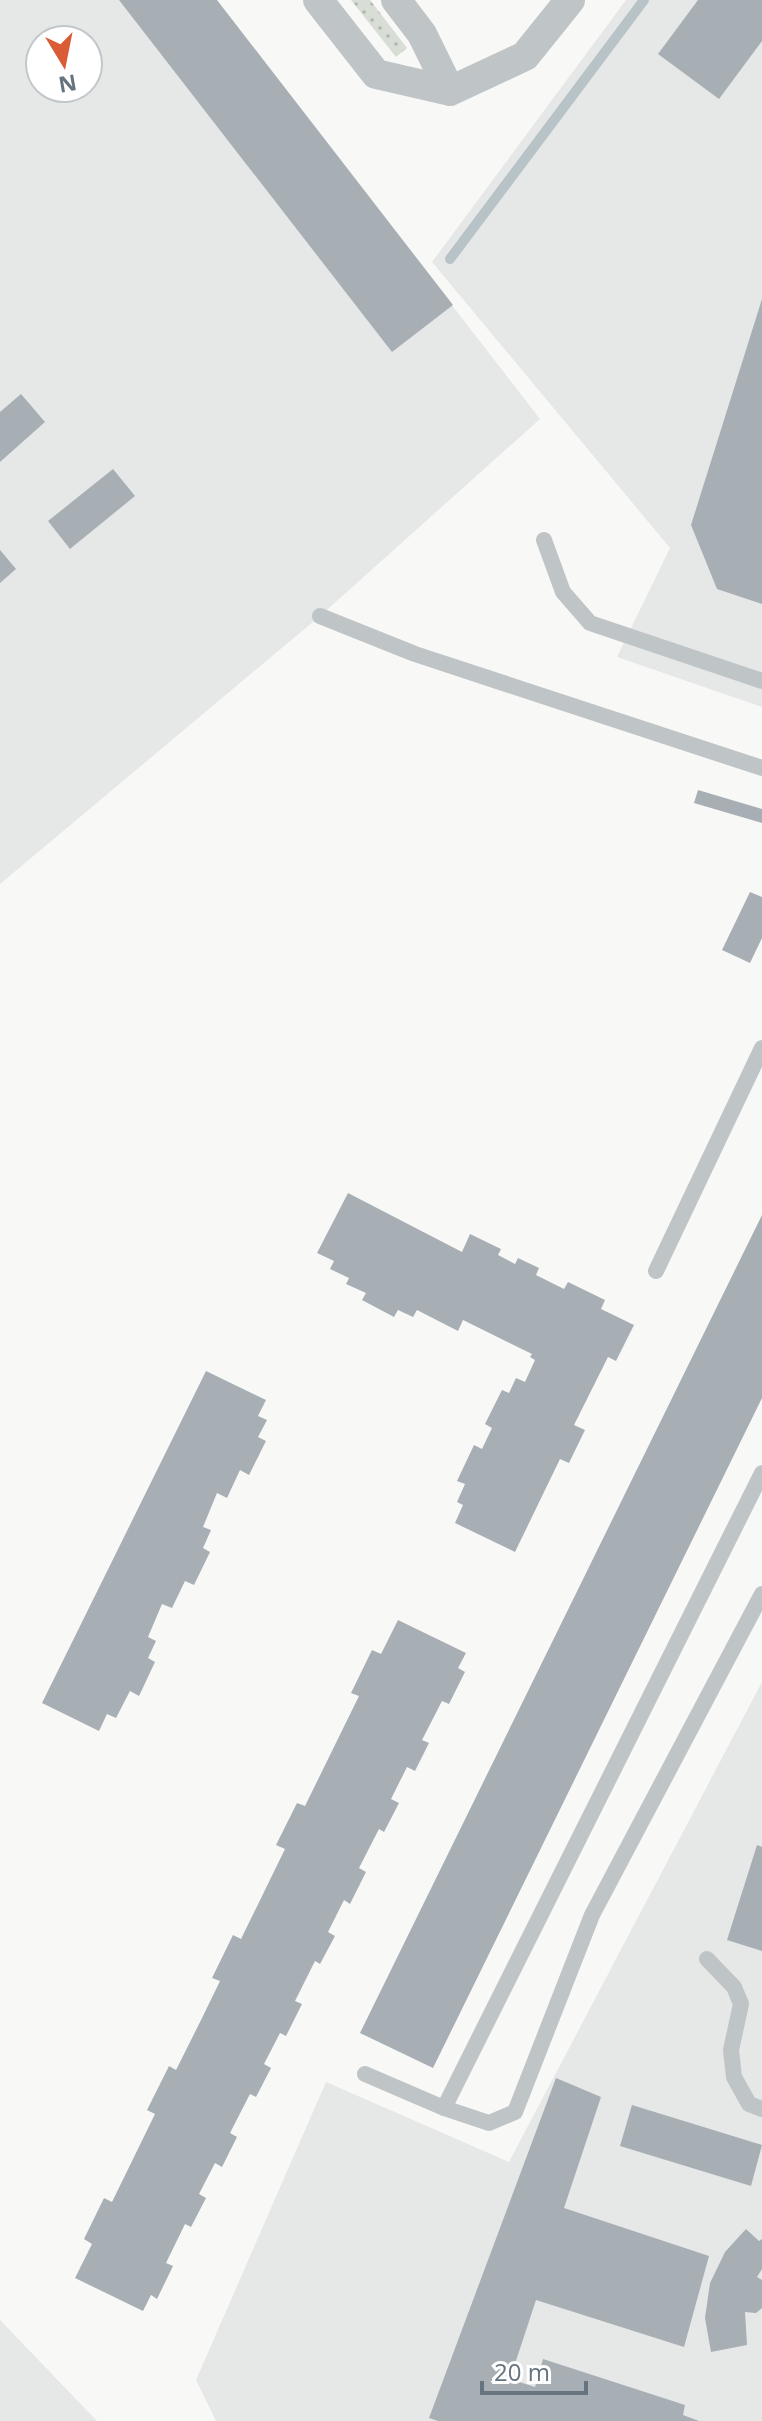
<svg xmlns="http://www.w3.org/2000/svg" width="762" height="2421" viewBox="0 0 762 2421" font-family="'Open Sans',sans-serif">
<defs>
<pattern id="grass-dots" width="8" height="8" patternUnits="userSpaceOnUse" patternTransform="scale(2)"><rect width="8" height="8" fill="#d8ddd6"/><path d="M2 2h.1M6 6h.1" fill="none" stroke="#b3b8b3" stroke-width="1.8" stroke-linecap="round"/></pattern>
</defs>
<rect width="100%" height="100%" fill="#f8f8f6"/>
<!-- built -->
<path fill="#e6e7e7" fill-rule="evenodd" d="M0,0H216L540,419L320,616L0,884ZM40,40H88V88H40Z
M626,0H762V707L617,657L670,548L432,262Z
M762,1682V2421H216L196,2380L326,2082L509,2162Z
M0,2320L97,2421H0Z"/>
<!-- grass -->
<path fill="url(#grass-dots)" d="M351,0H370L407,48L396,57Z"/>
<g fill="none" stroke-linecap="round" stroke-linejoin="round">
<!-- stream -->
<path stroke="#b8c3c7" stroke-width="10" d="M450,259L644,0"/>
</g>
<!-- building -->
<path fill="#a7afb5" d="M119,0H217L453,305L392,352Z
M698,0H762V41L719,99L658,54Z
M762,299V604L717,589L691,525Z
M21,394L45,422L0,462V412Z
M113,469L135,496L70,549L48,521Z
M0,550L16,569L0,583Z
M698,790L762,809V823L694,803Z
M750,892L762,897V938L750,963L722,950Z
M348,1193L462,1252L470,1234L501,1249L498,1255L515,1264L518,1258L539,1268L536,1275L564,1289L568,1282L605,1300L601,1309L634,1325L616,1361L608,1357L574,1425L585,1430L569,1463L560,1459L515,1552L455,1523L463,1505L457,1502L465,1484L457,1481L474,1445L482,1449L492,1428L485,1424L502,1390L509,1393L516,1378L525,1382L535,1360L530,1357L532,1354L463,1320L458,1331L417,1310L413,1317L398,1310L394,1317L362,1300L366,1293L346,1284L349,1278L330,1269L334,1261L317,1253Z
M762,1215V1398L433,2068L360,2033Z
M206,1371L266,1400L258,1416L267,1420L258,1437L266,1441L249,1475L240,1470L227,1498L217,1493L203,1527L211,1530L203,1548L210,1552L194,1585L185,1581L172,1608L162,1604L148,1637L156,1641L148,1658L155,1662L139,1696L130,1691L116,1718L107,1714L99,1731L42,1703Z
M398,1620L466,1653L458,1668L465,1672L449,1704L442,1701L422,1740L429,1743L415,1771L407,1767L391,1799L399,1803L384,1832L379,1829L359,1868L366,1872L350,1904L344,1900L328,1932L335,1936L320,1964L315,1961L295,2001L302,2004L286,2036L280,2033L264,2064L271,2068L256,2097L250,2094L230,2133L237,2137L222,2167L215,2163L199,2194L206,2198L191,2227L185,2224L166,2263L173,2266L157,2299L151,2295L143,2311L75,2278L92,2244L84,2239L104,2198L112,2202L155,2114L147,2110L169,2066L176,2070L203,2016L220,1981L212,1978L233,1935L241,1939L285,1849L276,1845L297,1803L305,1806L359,1696L351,1693L372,1650L381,1654Z
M757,1845L762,1847V1951L727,1940Z
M556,2078L601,2097L564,2208L709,2256L684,2347L536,2300L510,2379L535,2387L543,2359L685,2405L683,2415L699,2421H438L429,2418Z
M632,2105L762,2145L751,2186L620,2146Z
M746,2229L759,2241L762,2239V2269L757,2277L762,2280V2308L756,2313L745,2312L747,2345L711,2352L705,2318L710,2283L725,2252Z"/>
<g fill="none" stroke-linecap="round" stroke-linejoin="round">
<!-- service -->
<path stroke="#bfc4c7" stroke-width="16" d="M544,540L563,592L590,623L762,681
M320,616L415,654L762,768
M656,1271L762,1048
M707,1959L734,1987L741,2004L731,2050L734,2077L749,2104L762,2109
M365,2074L444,2108L489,2123L515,2112L592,1915L762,1594
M444,2108L762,1473"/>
<!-- minor -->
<path stroke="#bfc4c7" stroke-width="30" d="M318,0L376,74L450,91L525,56L570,0
M396,0L422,34L450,91"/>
</g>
<!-- north arrow -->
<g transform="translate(64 64) rotate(170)"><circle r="38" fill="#ffffff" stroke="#c1c7cc" stroke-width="2"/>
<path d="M0-6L14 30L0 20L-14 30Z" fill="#d95c36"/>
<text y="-12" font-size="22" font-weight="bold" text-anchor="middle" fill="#65747f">N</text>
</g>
<!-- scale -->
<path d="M482 2381v12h104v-12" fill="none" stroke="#65747f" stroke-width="4"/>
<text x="494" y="2381" font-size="24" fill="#65747f" stroke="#ffffff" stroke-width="6" paint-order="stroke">20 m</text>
</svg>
